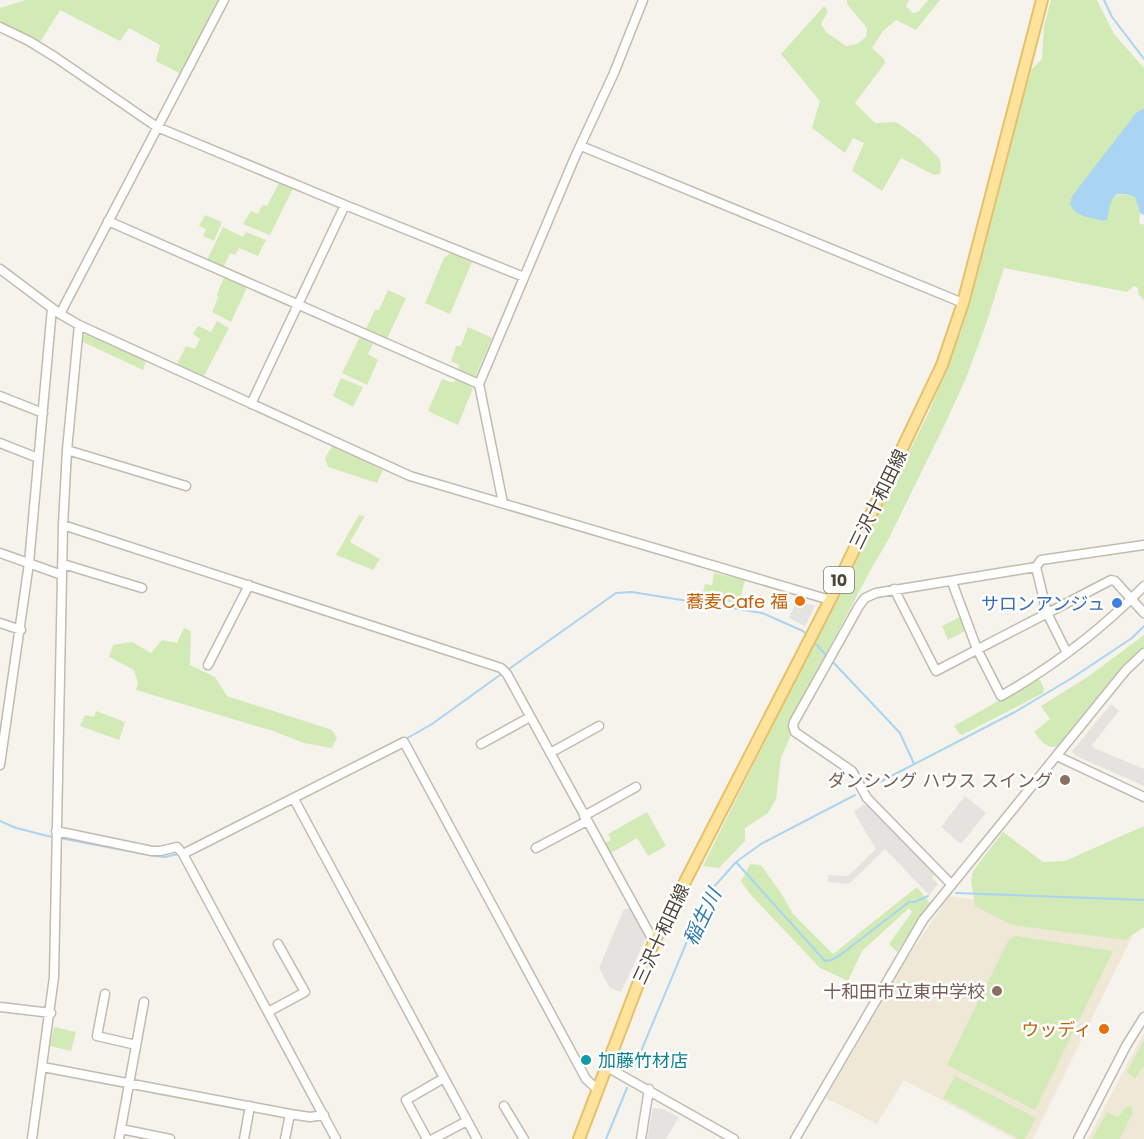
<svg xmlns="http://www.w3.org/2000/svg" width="1144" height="1139" viewBox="0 0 1144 1139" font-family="Poppins,'Noto Sans JP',sans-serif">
<rect width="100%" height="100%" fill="#f6f3ec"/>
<!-- education -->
<path fill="#efe8d6" d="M949,896L1129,922L1132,936L1033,1139H1014L904,1080L877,1124L826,1098L904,963Z
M1144,1034V1139H1088L1141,1038Z"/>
<!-- green -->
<path fill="#d2eab5" d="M26,0H218L181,74L156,61L160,45L129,28L120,41L60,10L40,42L0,22V8Z
M847,0H909L906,6L913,13L918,12L928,0H940L916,30L896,20L883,31L872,48L884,59L885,63L855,103L875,123L896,122L920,139L939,158L941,165L940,174L934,175L901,158L882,191L852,171L864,143L853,138L845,153L812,128L820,101L781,54L824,6L828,11L821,24L826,32L846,46L857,44L866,37L867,28L847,4Z
M1051,0H1097L1114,34L1144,68V108L1136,113L1070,202L1108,215C1108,197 1119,190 1135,197L1140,213L1139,223L1144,225V300L1138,294V288L1134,286L1127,292L1004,268L986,324L966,378L945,424L887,542L871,569L789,724L791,735L781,757L776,799L768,813L745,828V841L719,868L703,866L929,412L962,329L1031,70L1042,59L1044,26Z
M280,181L293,188L270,235L243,224L251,211L258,214L262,205L267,206Z
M205,215L222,222L214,241L203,236L206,229L199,226Z
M223,227L243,237L246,232L266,240L258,256L239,248L235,255L230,253L224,266L207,260Z
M450,253L472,262L450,314L425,303L444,258Z
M224,278L247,287L231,322L212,312L218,298L217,294Z
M388,290L406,298L386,341L365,331L375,310H379Z
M217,321L229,328L204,376L177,364L186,346L195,349L200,339L193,334L198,326L211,332Z
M468,327L492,338L475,377L458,370L459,365L451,361L456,346H461Z
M88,334L146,360L143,370L81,341L82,336Z
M360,337L373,344L368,354L378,360L367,385L342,373Z
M341,378L363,387L353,407L333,396Z
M442,379L454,383L456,379L473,388L458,425L428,411Z
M333,445L383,470L377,483L328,467L325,458Z
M359,515L365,516L350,542L380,559L373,570L336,555Z
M714,573L745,580L739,604L702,596L705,584L712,585Z
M960,617L965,631L948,640L942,626Z
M184,628L191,631L190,665L215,677L227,696L332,730L337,738L332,748L304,743L273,731L136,690L138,683L134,670L109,657L113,645L132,642L151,653L162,640L177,643Z
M1144,635V649L1113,678L1057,747C1046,748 1041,741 1034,732L1050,719L1041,706L1089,676Z
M1035,680H1040L1044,689L1043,693L962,735L958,732L954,726Z
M96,711L125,722L119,740L80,726L85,715L94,717Z
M647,812L666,846L648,856L637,838L611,853L605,843L611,840L608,834Z
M1144,826V927L1125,940L1012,925L975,906L971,881L973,871L1003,832L1043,862L1065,861Z
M750,864L761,865L781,893L793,914L833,954L917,887L930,903L897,952L889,944L912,912L909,908L862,951L848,981L820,968L750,894L741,881Z
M1016,936L1113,951L1035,1110L947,1065L1009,939Z
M54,1027L76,1032L71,1051L50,1046Z
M1144,1040V1065L1135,1079L1127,1072Z
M955,1076L1036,1118L1025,1139H1019L943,1098Z
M1131,1106L1133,1112L1120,1139H1092L1107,1112L1118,1117L1126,1107Z"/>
<!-- parking -->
<path fill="#e5e3e0" d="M797,601L815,606L805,626L789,618Z
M1111,704L1119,711L1092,745L1094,748L1144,769V786L1076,756L1072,751Z
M965,796L986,813L961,844L941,827Z
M863,805H867L934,874L932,878L938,884L929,895L885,849L849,884L828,882V875L848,876L876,849L854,812Z
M624,909H632L646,938L621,992L610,988L599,968Z
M653,1108L663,1109L679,1117L666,1139H647Z"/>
<!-- water -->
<path fill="#a9d4f2" d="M1144,108V215L1140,213L1135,197C1111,187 1111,201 1107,220L1103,221C1090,217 1073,217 1070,202L1073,195L1136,113Z"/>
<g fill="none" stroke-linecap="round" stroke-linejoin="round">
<!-- stream -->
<path stroke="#a9d4f2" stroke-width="2" d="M1104,0L1112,17L1144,59
M814,642L828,657
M832,661L900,733L914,764
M509,669L616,593L632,592L762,613L803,631L808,635
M404,740L432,724L500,675
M870,787L1015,712L1072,678L1132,638L1144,626
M0,821L16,828L52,837
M60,838L154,856L165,857L178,854
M736,862L825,961L831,960L839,956L909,902H915L928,896
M956,893L1144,900
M634,1068L698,915L713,888L736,862L761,844L855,795
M606,1139L627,1088"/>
<defs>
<path id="minor" d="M0,27L29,41L55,57L157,127L345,205L524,277
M581,146L963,303
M108,221L479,384
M0,269L60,314L79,325L410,476L830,600
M60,314L224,0
M0,396L43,413
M251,404L345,205
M0,443L38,458
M67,450L186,486
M503,503L479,384L575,157L614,73L643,0
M63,525L501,668L507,674L654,942
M0,553L62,575
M63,564L142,588
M1036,567L1041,560L1144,545
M952,582L977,649L1001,696C1054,666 1102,629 1144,586
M894,589L936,671L1111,580L1115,581L1144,613
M0,623L21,630
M208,665L249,585
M481,744L530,717
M550,753L599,726
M1057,756L1144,797
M0,765L29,563L52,308
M294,799L477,1139
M584,816L636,787
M56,831L152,851H160L177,847L183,854L336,1139
M536,848L587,821
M183,854L404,742L586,1079L597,1089
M951,884L867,798L852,771L795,732L793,726L794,722L859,606L865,598L876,593L1036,567L1047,613L1067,653
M105,994L97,1036L136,1045
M0,1007L51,1013
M268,1012L305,992L278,944
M605,1066L734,1139
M43,1067L290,1114L310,1117L324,1115
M504,1106L524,1139
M121,1129L170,1139
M32,1139L54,977L63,525L67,450L79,325
M119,1139L144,1002
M244,1139L250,1106
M285,1139L290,1114
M427,1139L406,1100L444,1078
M433,1139L467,1121
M641,1139L649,1089
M795,1139L923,920L1126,670L1144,653
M1078,1139L1126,1046L1144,1017"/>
<path id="major" d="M579,1139L654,942L830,600L942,365L963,303L1042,0"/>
</defs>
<!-- minor casing -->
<use href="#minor" stroke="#c2bbae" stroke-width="11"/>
<!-- major casing -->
<use href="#major" stroke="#e6c16a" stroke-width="14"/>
<!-- minor -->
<use href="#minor" stroke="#fff" stroke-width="8"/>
<!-- major -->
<use href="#major" stroke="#ffe39c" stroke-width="10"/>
</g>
<!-- markers -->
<g fill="#e8710a" stroke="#fff" stroke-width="2">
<circle cx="800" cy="601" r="6"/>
<circle cx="1104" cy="1029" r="6"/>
</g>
<circle fill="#3f7fe0" stroke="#fff" stroke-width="2" cx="1117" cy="603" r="6"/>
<g fill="#8d6e63" stroke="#fff" stroke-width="2">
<circle cx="1065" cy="780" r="6"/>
<circle cx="997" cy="991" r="6"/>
</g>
<circle fill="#0f9aa8" stroke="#fff" stroke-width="2" cx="586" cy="1060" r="6"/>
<g text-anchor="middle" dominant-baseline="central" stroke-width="5" stroke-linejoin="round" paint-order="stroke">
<!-- shield labels -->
<rect fill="#fff" stroke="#817c74" stroke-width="1.5" x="824" y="567" width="30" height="26" rx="4.5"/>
<g font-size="16" font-weight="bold" fill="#4b4439">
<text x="839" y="580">10</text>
</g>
<!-- street labels -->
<g font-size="18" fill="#4b4439" stroke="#fff">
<text transform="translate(878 499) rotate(-64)">三沢十和田線</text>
<text transform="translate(661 934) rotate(-65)">三沢十和田線</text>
</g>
<!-- food labels -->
<g font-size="18" fill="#c56008" stroke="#fff" text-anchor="end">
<text x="788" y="601">蕎麦Cafe 福</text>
<text x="1092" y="1029">ウッディ</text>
</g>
<!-- shop labels -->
<g font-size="18" fill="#366cbe" stroke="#fff" text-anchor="end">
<text x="1105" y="603">サロンアンジュ</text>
</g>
<!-- education labels -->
<g font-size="18" fill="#785e54" stroke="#fff" text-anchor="end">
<text x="1053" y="780">ダンシング ハウス スイング</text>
<text x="985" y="991">十和田市立東中学校</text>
</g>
<!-- culture labels -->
<g font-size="18" fill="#0d838f" stroke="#fff" text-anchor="start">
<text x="598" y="1060">加藤竹材店</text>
</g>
<!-- water labels -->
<g font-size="20" font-style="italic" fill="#2e7ab2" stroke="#fff">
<text transform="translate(702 917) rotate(-64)">稲生川</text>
</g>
</g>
</svg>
